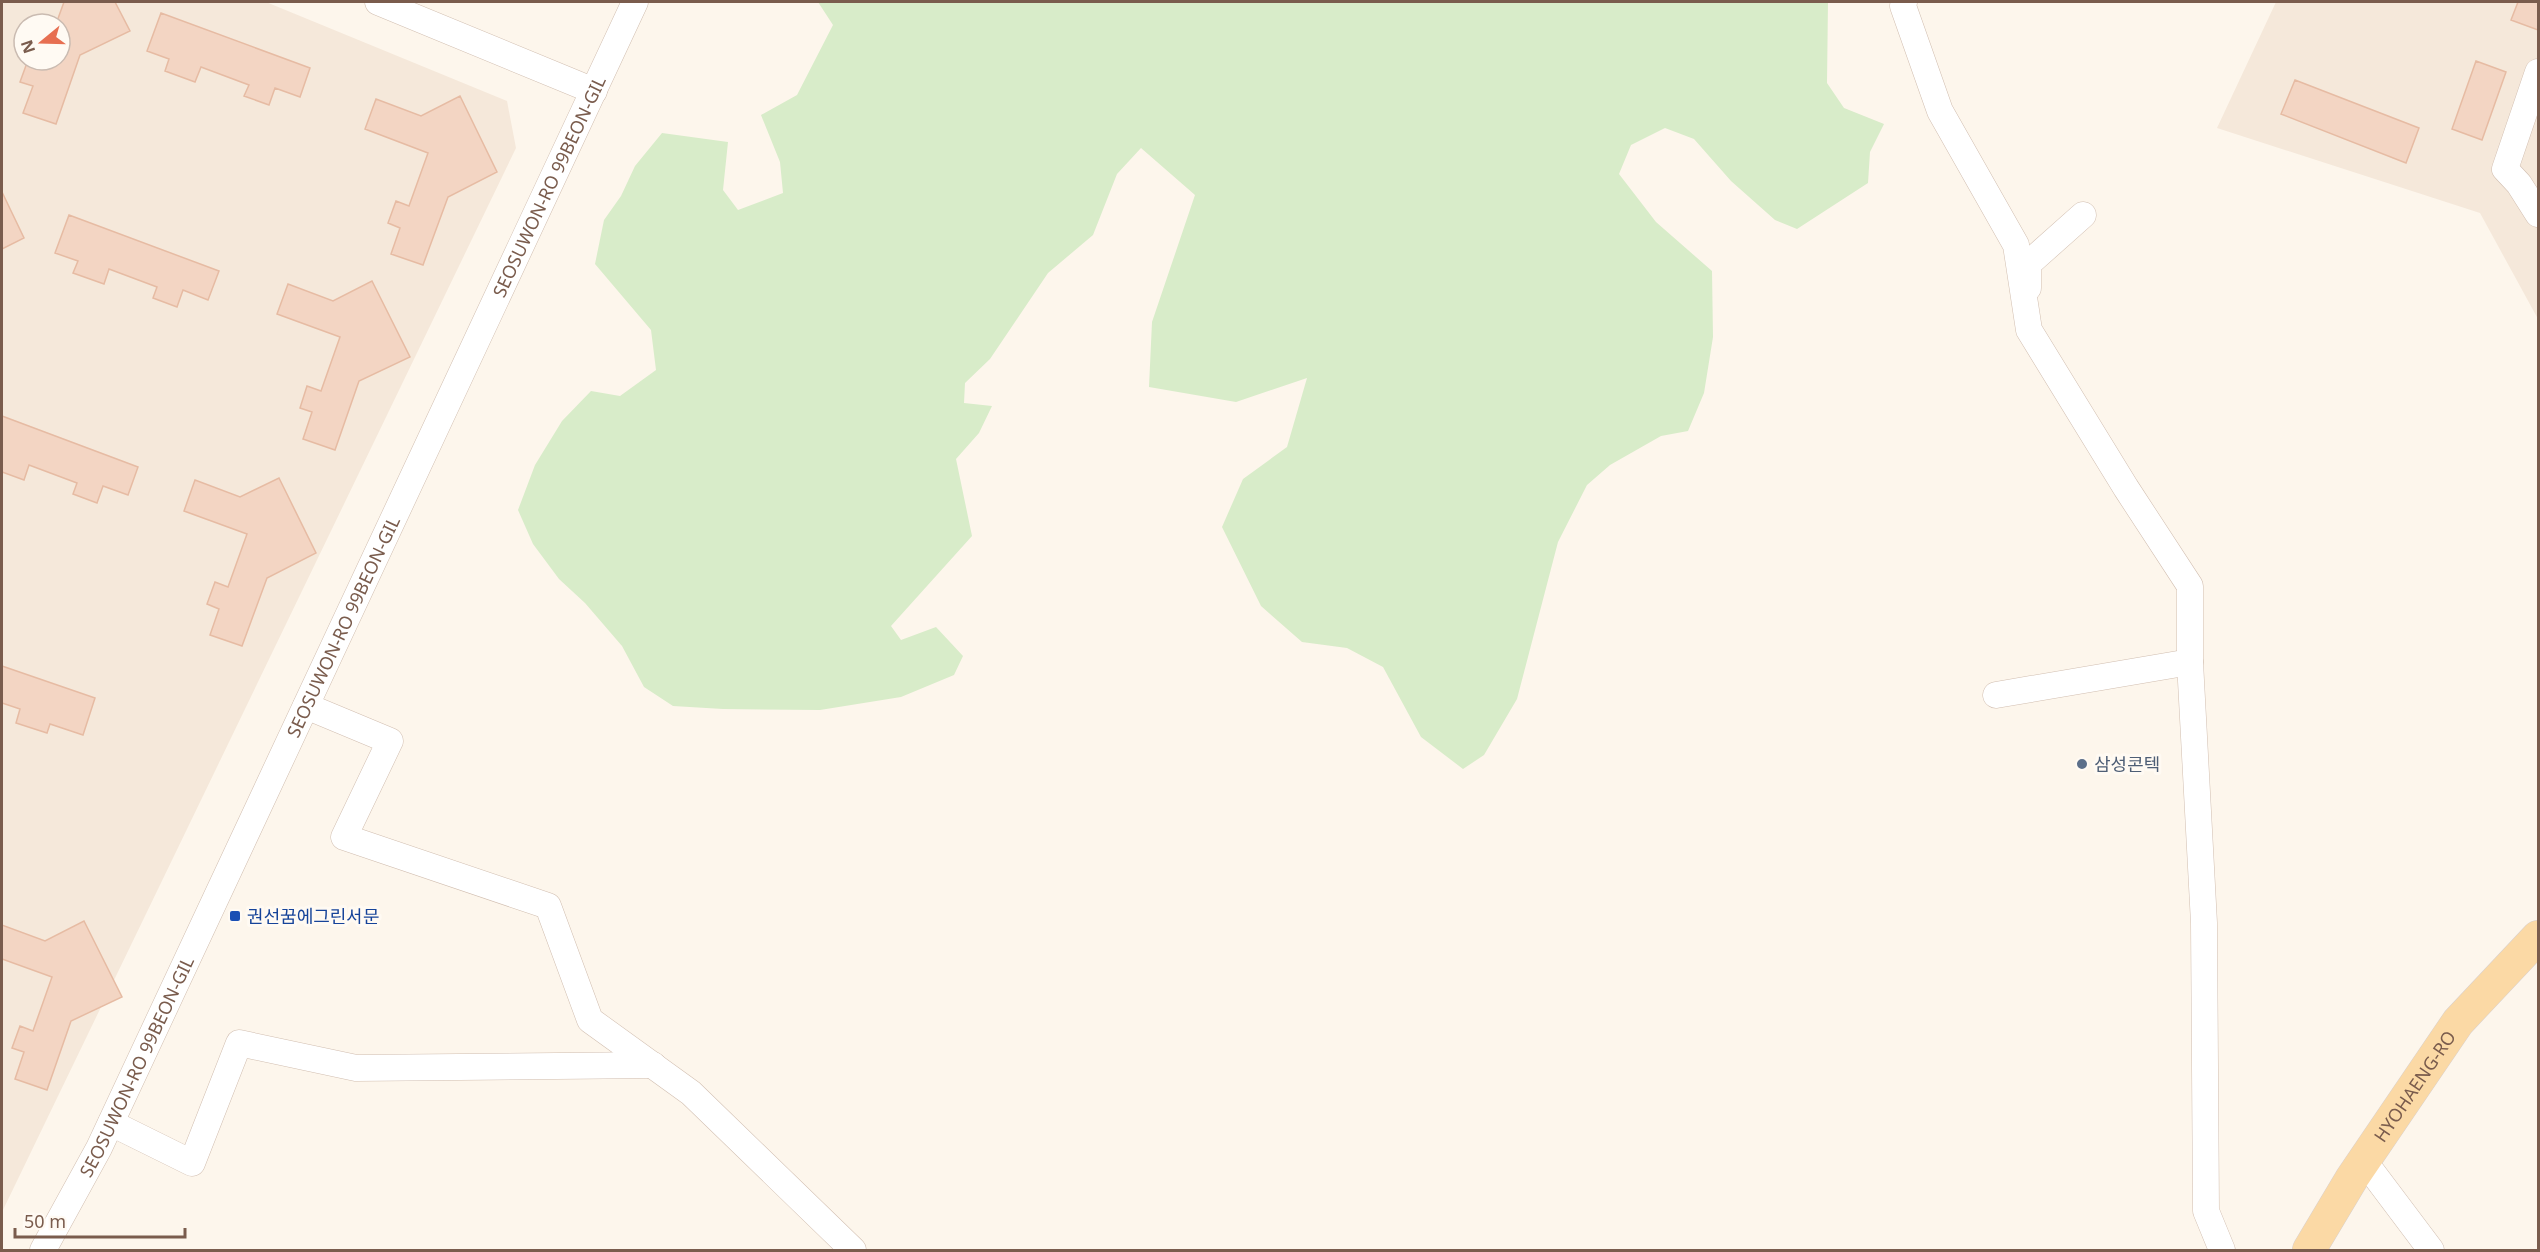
<svg xmlns="http://www.w3.org/2000/svg" width="2540" height="1252" viewBox="0 0 2540 1252" font-family="'Noto Sans','Noto Sans KR',sans-serif">
<rect width="100%" height="100%" fill="#fdf6ec"/>
<!-- residential -->
<path fill="#f5e8da" fill-rule="evenodd" d="M2,2H266L507,101L516,148L2,1212ZM24,24H60V60H24Z
M2276,2H2538V319L2480,213L2217,128Z"/>
<!-- green -->
<path fill="#d8ecc9" d="M818,2H1828L1827,83L1844,108L1884,124L1870,152L1868,183L1797,229L1775,220L1731,181L1694,139L1665,128L1631,145L1619,174L1656,222L1712,271L1713,337L1704,393L1688,431L1661,436L1610,465L1587,485L1558,542L1517,699L1484,755L1463,769L1421,737L1383,667L1347,648L1302,642L1261,606L1222,527L1243,479L1287,447L1307,378L1236,402L1149,387L1152,322L1195,195L1141,148L1117,174L1093,235L1048,273L990,359L965,383L964,403L992,406L979,433L956,459L972,536L891,626L901,640L936,627L963,656L954,675L901,697L820,710L723,709L673,706L644,687L622,646L585,603L559,579L533,544L518,510L535,465L562,421L591,391L620,396L656,370L651,330L595,264L604,220L621,196L635,166L662,133L728,142L723,190L738,210L783,193L780,162L761,115L797,95L833,25Z"/>
<!-- building -->
<path fill="#f3d5c3" stroke="#e6bba3" stroke-width="1.5" d="M64,2H115L130,31L80,55L56,124L23,113L33,86L20,82L28,60H60V24H56Z
M2518,2H2538V30L2511,20Z
M161,13L310,68L300,97L275,88L269,105L244,96L249,85L201,67L195,82L165,71L169,59L147,51Z
M2476,61L2506,72L2482,140L2452,129Z
M2295,80L2419,128L2406,163L2281,114Z
M460,96L497,172L448,197L423,265L391,254L400,228L388,223L396,201L409,206L428,153L365,129L376,99L421,116Z
M2,192L24,238L2,249Z
M69,215L219,271L208,300L183,290L177,307L153,298L157,287L109,269L104,284L73,273L78,261L55,253Z
M372,281L410,357L359,381L335,450L303,439L312,412L300,408L307,386L321,391L340,337L277,314L288,284L333,301Z
M2,416L138,467L128,495L103,486L97,503L73,494L77,483L29,465L24,480L2,472Z
M279,478L316,553L267,578L242,646L210,635L219,609L207,604L215,582L228,587L247,534L184,511L195,480L240,497Z
M2,666L95,698L83,735L50,724L47,733L16,723L20,709L2,703Z
M84,921L122,997L71,1021L47,1090L15,1079L24,1052L12,1048L20,1026L33,1031L52,977L2,959V925L45,941Z"/>
<g fill="none" stroke-linecap="round" stroke-linejoin="round">
<defs>
<g id="minor">
<path d="M378,2L594,91"/>
<path d="M1904,2L1903,6L1940,111L2016,245L2029,330L2126,488L2190,586V662L2204,923L2206,1211L2222,1250"/>
<path d="M2538,72L2505,169L2519,184L2538,214"/>
<path d="M2028,288V264L2083,215"/>
<path d="M1996,695L2190,662"/>
<path d="M306,706L390,741L344,837L548,906L590,1020L691,1093L853,1250"/>
<path d="M111,1123L192,1163L239,1043L356,1068L653,1065"/>
<path d="M2364,1161L2431,1250"/>
<path id="s1" d="M43,1250L99,1148L635,2"/>
</g>
<g id="major">
<path id="s2" d="M2309,1250L2352,1178L2458,1022L2538,937"/>
</g>
</defs>
<!-- minor casing -->
<use href="#minor" stroke="#d1beb0" stroke-width="27"/>
<!-- major casing -->
<use href="#major" stroke="#dad1cd" stroke-width="34"/>
<!-- minor -->
<use href="#minor" stroke="#fff" stroke-width="26"/>
<!-- major -->
<use href="#major" stroke="#fbd9a5" stroke-width="33"/>
</g>
<!-- markers -->
<circle fill="#5c6f8a" stroke="#fffaf3" stroke-width="2" cx="2082" cy="764" r="6"/>
<rect fill="#1a4fb4" stroke="#fffaf3" stroke-width="2" x="229" y="910" width="12" height="12" rx="3"/>
<g text-anchor="middle" dominant-baseline="central" stroke-width="6" stroke-linejoin="round" paint-order="stroke">
<!-- street labels -->
<g font-size="18" fill="#7a5c4d" stroke="#fffaf3">
<text stroke="none"><textPath href="#s1" startOffset="1178">SEOSUWON-RO 99BEON-GIL</textPath></text>
<text stroke="none"><textPath href="#s1" startOffset="692">SEOSUWON-RO 99BEON-GIL</textPath></text>
<text stroke="none"><textPath href="#s1" startOffset="206">SEOSUWON-RO 99BEON-GIL</textPath></text>
<text stroke="none"><textPath href="#s2" startOffset="195">HYOHAENG-RO</textPath></text>
</g>
<!-- service labels -->
<g font-size="18" fill="#4e5e75" stroke="#fffaf3" text-anchor="start">
<text x="2094" y="764">삼성콘텍</text>
</g>
<!-- transit labels -->
<g font-size="18" fill="#164399" stroke="#fffaf3" text-anchor="start">
<text x="247" y="916">권선꿈에그린서문</text>
</g>
</g>
<!-- border -->
<rect width="2540" height="1252" fill="none" stroke="#7a5c4d" stroke-width="6"/>
<!-- north arrow -->
<g transform="translate(42 42) rotate(251)"><circle r="28" fill="#fffaf3" stroke="#cabbb1" stroke-width="1.5"/>
<path d="M0-4.5L10 22L0 15L-10 22Z" fill="#e76f51"/>
<text y="-9" font-size="16" font-weight="bold" text-anchor="middle" fill="#7a5c4d">N</text>
</g>
<!-- scale -->
<path d="M15 1228v9h170v-9" fill="none" stroke="#7a5c4d" stroke-width="3"/>
<text x="24" y="1228" font-size="18" fill="#7a5c4d" stroke="#fffaf3" stroke-width="4.5" paint-order="stroke">50 m</text>
</svg>
